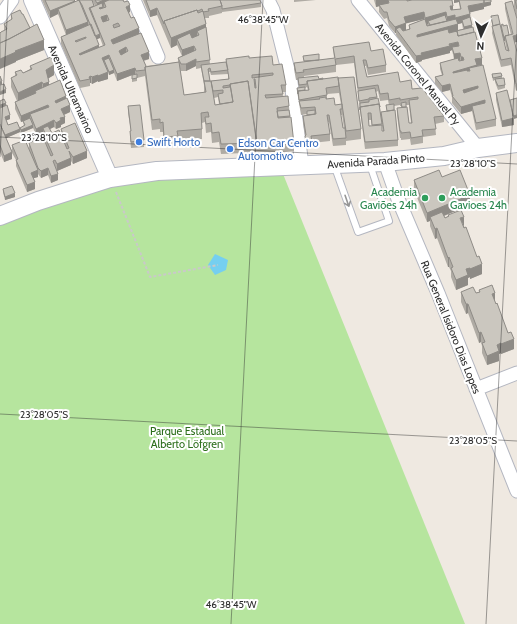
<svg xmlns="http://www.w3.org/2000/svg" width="517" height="624" viewBox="0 0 517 624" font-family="Cabin,sans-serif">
<rect width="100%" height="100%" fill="#efe9e1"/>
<!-- green -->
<path fill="#b6e59e" d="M281,169L465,624H0V224L114,183Z"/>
<!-- water -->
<path fill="#75cff0" d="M215,254L228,260L226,270L215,275L208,265Z"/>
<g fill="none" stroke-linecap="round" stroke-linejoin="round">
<defs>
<path id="service" d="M334,165L358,232L389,221L370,165"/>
<path id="minor" d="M134,0L158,57
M268,0L273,10L291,82L302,165
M358,0L478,148
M0,17L12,0
M385,162L398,199L438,293L517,491
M476,389L517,373"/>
<path id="tertiary" d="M32,0L110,178"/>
<path id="secondary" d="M0,216L38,201L110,178L157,171L385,162L444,156L478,148L517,143"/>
</defs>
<!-- service casing -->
<use href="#service" stroke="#b4b7c1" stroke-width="8"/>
<!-- minor casing -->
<use href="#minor" stroke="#b4b7c1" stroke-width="15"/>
<!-- tertiary casing -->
<use href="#tertiary" stroke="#b4b7c1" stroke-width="18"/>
<!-- secondary casing -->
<use href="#secondary" stroke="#b4b7c1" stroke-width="20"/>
<!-- path -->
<path stroke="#c9c9c9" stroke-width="2" stroke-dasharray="3 2" stroke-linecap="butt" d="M116,192L150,277L218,265"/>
<!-- service -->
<use href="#service" stroke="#fff" stroke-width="6"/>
<!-- minor -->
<use href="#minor" stroke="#fff" stroke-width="13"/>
<!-- tertiary -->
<use href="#tertiary" stroke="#fff" stroke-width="16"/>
<!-- secondary -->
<use href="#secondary" stroke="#fff" stroke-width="18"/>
</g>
<!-- wall -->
<path fill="#afaba4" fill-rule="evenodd" d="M42,0H74L75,2L77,1V0H92L94,6H95L92,0H124L123,1L130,12L128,13L139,34L149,59L144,61L146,66L178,62V58L182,56L177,45L171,48L157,15L150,17L143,0H260L261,3V7L222,12V13L209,16V18H205L210,64L226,62V59L249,58L273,65L286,85V92H282L283,96L289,106L290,117L294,144V151L221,154L219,142L212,143L211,132L206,133L205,122L202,123V139L178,141V146L164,147L163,132H160V129L152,130L145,76L137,78V81L132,82V75L117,81L114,73L109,75L104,63L108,79L98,82V81L92,84L91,83H90V86L80,88L61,44V37L66,35L58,14L50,18ZM100,38L103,46L99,47L96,39ZM196,66V69L201,68L204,85V92L184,95L180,69L181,71H186ZM209,72H210L211,75L228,74V79L210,81ZM218,97L219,104L215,105L214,98Z
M294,0H316L294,2Z
M374,0H452L453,10L460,9L459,2L454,3V0H491V5L484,7V9L470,12L472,27L482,65L477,66V67L496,119V126L476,130L472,111L461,114L452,103V97L450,90L442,92L435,84V77L442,75L440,69V63L454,59L452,50L450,51V53L422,60V61L416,63L396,35V33H395L389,26L387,18L384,19L379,12V6L376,7ZM424,19L409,25V30H406V23ZM462,23L463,29L458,30V24Z
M514,0H517V19L514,7Z
M505,3L517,52V90L516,91L511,65L501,67L492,33L493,26L491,20V16L500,27L506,50L507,51L505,41H504L501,28V25L503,26L509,35H511L505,9Z
M11,14H22L30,28L44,50L16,61V62L4,31V24L11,20Z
M333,47L371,51L386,65V72L368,75L366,66H364L367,77L400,82L412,89L444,116V122L435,124L436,135L423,137V143L411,145L410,139L401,140V138H400L397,115V108H401V106H400V105L394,106L398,140V146L365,149L354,63L336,65V72L304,76V78L323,79L338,77L361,129V139L346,141V145L333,146L329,122H328L330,134V141L312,143V149H306L305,142V135L303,123V116H307V114L301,115L297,91V88H299L298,80H296L294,69V63L304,62L303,56L319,60L334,58ZM307,87L308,90H305V88ZM378,91L380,101L388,100L389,105H386L387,111L381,112V118L383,131H382L380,109L377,98L376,92ZM339,93L341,104L335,105L327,99V94ZM406,105H409L411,123H409ZM342,114L344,128H343L341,115H342ZM369,120H371L372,126H369Z
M30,66L54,75L48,78L49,85L66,98L70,112L64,115L65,123L61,125V127L56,129L54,127L50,129L52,133L61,134V129L87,158L73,164L71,161V165L57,171L58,180L51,183L48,175L41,178L38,174V177L34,178L35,189L27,192L16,166V160L12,153V159L4,162L0,152V101L6,106L10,119L6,120L8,125L20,128L24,126L23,121L21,122L15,109V102L17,101L11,87V78L15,76V72L23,73L30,69ZM33,128L36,134L28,138V141L29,143V149L12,145V151L6,138L20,132L21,133ZM43,132V135L45,141L42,138L41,133Z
M492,74L502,76V78L505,85V88L498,90L495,82V80L493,81Z
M496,93L510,100L514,119V125L502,127L496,100Z
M128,106L144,140V147L131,148L130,138V131H131L128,113Z
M442,177L470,205L444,216L445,218L448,216V215L464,226L482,274L470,279V277L468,278V285L456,290L451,277V271L449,267H448L437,238L435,239L430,226V221L427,222L414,190V180Z
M3,189L15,197L5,200L3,192Z
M479,290L495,302L514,349L501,354V353L499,354V361L487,365L482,353V346L481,342L479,343L468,313L466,314L461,302V292L476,293L479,292Z"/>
<!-- shaded-wall -->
<path fill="#8e8b86" d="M104,0H118L104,2L103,13L97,10V3Z
M376,0H388V4L376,7Z
M454,0H459V2L454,3Z
M75,1V7L58,9V14L50,18V11Z
M491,2V5L484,7V9L468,13V6Z
M130,5V12L126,14V7Z
M450,6H453V12L450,13Z
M157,8V15L150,17V11Z
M424,12V19L404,24V17Z
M446,12V19L428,21V24L425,25V18Z
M470,14V21L462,20V23L455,25V18Z
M107,15V21L101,24V17Z
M455,15V22H447V17Z
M88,22V28L66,37V30Z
M406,23V30L399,32L396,29V33H395V27Z
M206,24V33L199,35L197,31V37L180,44L177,39V45L171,48V38Z
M458,24V31L417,42V35Z
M472,25V28L464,31V27Z
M139,28V35L111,47V40Z
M100,34V38L95,40V37Z
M517,35V42L513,43V36Z
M505,37V41H504V38Z
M44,40V50L16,61V62L0,69V59L15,51Z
M458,42V49L452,47V50L450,51V53L422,60V61L416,63V56L421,53Z
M99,45V52L79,60V54Z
M194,46V52L182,57V50Z
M126,47V54L119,57V51Z
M149,52V59L141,61V55Z
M460,53V60L454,61V54Z
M109,55V61L104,60V63L102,64V58Z
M461,57H463V64H461Z
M482,58V65L477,66V72L469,68V74L453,79V72L475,59Z
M196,59V66L186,71V64Z
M54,65V75L46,80V70Z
M135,68V74L117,81V74Z
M114,70V73L109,75V72Z
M108,72V79L98,82V76Z
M98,75V81L92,84V77Z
M91,76V83H90V79L89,77Z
M2,81V88L0,89V82Z
M42,82V92L36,93L35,91V95L18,102V93Z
M49,82V91L43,94V84Z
M450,84V90L442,92V86Z
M516,84H517V90L516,91Z
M478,86V92L463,97V90Z
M6,89V93L0,95V92Z
M66,96V103L55,108V101Z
M485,100V107L472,106V111L461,114V107Z
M6,103V109L0,112V105Z
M48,105V111L30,114V119L21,122V116Z
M70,105V112L61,116V109Z
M10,115V119L5,121V117Z
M517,115V118L514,119V125L502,127V121L512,116Z
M65,117V123L61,125V127L56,129V123L60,118Z
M54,120V127L44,132L43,128V132L36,135V129Z
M33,125V128L21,133V130Z
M20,129V132L4,139V135Z
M42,136V140L30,145V142Z
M87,151V158L73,164V157Z
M12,152V159L4,162V156Z
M71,158V165L57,171V164Z
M48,168V175L41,178V171Z
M38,170V177L31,179V173Z
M58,174V180L51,183V176Z
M35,182V189L27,192V185Z
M15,193V197L5,200V197Z
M470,195V205L431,221L430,217V221L427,222V213Z
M464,217V227L460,218Z
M437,228V238L435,239V229Z
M449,257V267H448V258Z
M482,264V274L470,279V269Z
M470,268V277L468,278V285L456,290V280L466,269Z
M495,293V303L492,294Z
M466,304H468V313L466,314Z
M481,332V342L479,343V333Z
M514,339V349L501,354V344Z
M501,343V353L499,354V361L487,365V356L497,345Z"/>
<!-- building -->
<path fill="#cbc7bf" stroke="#8e8b86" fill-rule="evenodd" d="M45,0H74L75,1L50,11Z
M78,0H92L94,6L89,8L100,34L95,36L82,5L79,0L78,1Z
M79,0L88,22L66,30L58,9Z
M95,0H104L97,3Z
M109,0H123L124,2L128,1L130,5L126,7L131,18L134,17L139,28L111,40L113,44L141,33L149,52L141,55L146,66L145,67V70L136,71L135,68L117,74L109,55L102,58L108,72L98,76V75L92,77L91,76L89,77L90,79L80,81L61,37L91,24L99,45L79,54L80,55L105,45L90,8L102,3L103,7L99,8L100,9L106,7L104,2ZM107,15L109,20L103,22L101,17ZM118,23L120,26L114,28L113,25ZM86,37V38L76,42L75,41ZM126,47L128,51L121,55L119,51Z
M146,0H220L222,6L208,9L209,11L203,12L202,9L198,11L197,10L164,21V24L157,8L150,11Z
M220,0H260L261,3L222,9V6Z
M388,0H407V1L412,0H452L453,6H450L451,10L461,9L459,0H484V3L468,6L470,14L455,18V15L447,17L446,12L425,18L424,12L404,17L406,23L395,27L389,20L387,12H384L379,5L389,3Z
M484,0H491V2L484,3Z
M515,0H517V9Z
M512,1L517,19V35L513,36L517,52V84H516L511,58L501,60L492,26L500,24L506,50L509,51L505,36L513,34L505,3Z
M20,10L22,14H23L30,28L9,39L0,43V33L1,32L7,29L4,24L12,19L11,14Z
M197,10L198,13L203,11L206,24L171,38L164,21Z
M445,15L447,21L430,25L428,21Z
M498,15L500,24L493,26L491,16Z
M470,17L472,25L464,27L462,20Z
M425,19L427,26L456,19L458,24L417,35V37L448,29L449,33L457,31L458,36L475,32L482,58L475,59L477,65L453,72V73L467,70V71H470L469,68L483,65L496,119L476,123L472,106L485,103V100L461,107L452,96H453L450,84L442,86L435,77L443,75L440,63L458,58L459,61L464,60L463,57H461L460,53L454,54L452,47L459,46L458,42L449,44L450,46L421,53L422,55L416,56L396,29L400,27L403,31L410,29L409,25ZM478,86V88L464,93L463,90Z
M37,24L44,40L15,51L16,52L0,59V43L9,39Z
M503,24V26L507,25L509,35L505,36V37L504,38L501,25Z
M206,27L210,60L196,62V59L186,64H181L178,58L196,50L194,46L182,50L177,39L190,33L192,38L199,35L197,31Z
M473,27L474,32L458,36L457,31L456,32V31Z
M369,42L371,51L383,49L386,65L368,68L366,60H363L367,77L398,72L400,82L411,80L412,89L422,88L444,116L434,117L436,129L422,130L423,136L411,138L410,132L401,133V131H400L397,108L407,107L409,123H412L409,100L418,99V97L400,100V98L389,100L388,93L380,94L378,85L358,88L354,56L335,59L336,65L303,70L304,72L296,73L294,63L335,58L333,47Z
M319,54V60L304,61L303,56Z
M249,56V58L272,56L273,65L282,64L286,85H281L283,94L265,95L266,98L288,96L289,106L277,108L278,118L291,117L294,144L257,146L248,81L230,84L233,102L220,104L218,94L223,93V90L213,91L211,81L229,79L226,59ZM273,73V75L252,78V75ZM254,79H255L256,88H255ZM230,85V87L223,88V86Z
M51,57L54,65L46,70L49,82L43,84L42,82L18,93L11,78L17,75L15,72L21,70L23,73L32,69L30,66Z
M109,58L114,70L109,72L104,60Z
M179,62L184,95L206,92L204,81H211L215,105L233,102L230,84L248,81L257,143L221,144L219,132L212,133L211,123L206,124L205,117H209L208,112L201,113L202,129L177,131L178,136L164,137L163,122L160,123V119L152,120L145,67Z
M226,62L228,70L211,72L210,68L208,69L210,81H204L201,65Z
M501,73L502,76L493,78L492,74Z
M137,74V78L132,79V75Z
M0,76L2,81L0,82Z
M318,76L319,79L323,78V79L307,81V84L299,85L298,78Z
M338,77L339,86L326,88L327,95L299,100L298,91L309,90L307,81Z
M354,77L361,129L346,131L338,78Z
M504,78L505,85L498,86L495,79Z
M60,80L66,96L55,101L56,103L67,98L70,105L61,109L65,117L60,118L61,120L56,123L54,120L36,129L30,114L49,107L48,105L21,116L15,102L36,93L35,91Z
M4,84L6,89L0,92V85Z
M305,87V90L298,91V94L297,88Z
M375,88L377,97L369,98V99L359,101L358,91Z
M507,90L514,118L502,121L496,93Z
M326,97V99L334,98L335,105L342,104V109H340L343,128H345L346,138L333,139L329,115H327L330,134L311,136L312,142L306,143L305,136L306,135L303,116L316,114L315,107L301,108L299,101L320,99L319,98Z
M378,98L380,107L379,104L360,107V110V103L369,102V100Z
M517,98V115L513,116L510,100Z
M4,99L6,103L0,105V101Z
M406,102V107H402L401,103Z
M379,104L382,124L372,125L371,113H368L369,126L382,125V131H384L381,112L395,110L398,140L365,142L360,107Z
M394,104V110L387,111L386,105Z
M7,105L10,115L5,117L8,125L17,122L20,129L5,135L0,124V108Z
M140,105L144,140L131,142L130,131H131L128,106Z
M289,110L290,116L278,117L277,111Z
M315,110V114L307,115V111Z
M30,118L33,125L21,130L20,128L25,125L23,121Z
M75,123L87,151L73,157L69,151L71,158L57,164L55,160L53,161L58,174L51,176L48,168L41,171L38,168L29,143L43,137L51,156L53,155L45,137L46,136L43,128L48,126L52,133L59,130L67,149L69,148L61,129Z
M0,124L12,152L4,156L0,145Z
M40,132L42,136L30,142L28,138Z
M25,140L38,170L31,173L35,182L27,185L16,160L18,159L12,145Z
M439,170L442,177L460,170L470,195L427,213L414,180Z
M12,186L15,193L5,197L3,189Z
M461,210L464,217L460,218L464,228L466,227L477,257L479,256L482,264L470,269V268L466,269L468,275L456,280L451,268L453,267L449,257L448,258L437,228L435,229L430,217L442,212L445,218L449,216L448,215Z
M492,285L495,293L492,294L496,304L497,303L508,333L511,332L514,339L501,344V343L497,345L499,351L487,356L482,343L485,342L481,332L479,333L468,304H466L461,292L473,287L476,293L480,292L479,290Z"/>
<!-- one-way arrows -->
<defs><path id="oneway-shaft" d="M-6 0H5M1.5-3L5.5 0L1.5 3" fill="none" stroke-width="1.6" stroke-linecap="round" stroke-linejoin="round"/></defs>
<use stroke="#969696" href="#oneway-shaft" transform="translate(347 201) rotate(71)"/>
<!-- ticks -->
<path fill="none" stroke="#2e2e2e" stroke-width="1" stroke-opacity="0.45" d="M0,137L517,164M0,157L8,0M0,414L517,441M231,624L263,0M486,624L517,34"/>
<!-- markers -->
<g fill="#3f7fe0" stroke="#fff" stroke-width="1.5">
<circle cx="139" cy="142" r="4"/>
<circle cx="230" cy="149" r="4"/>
</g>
<g fill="#2e9e5b" stroke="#fff" stroke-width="1.5">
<circle cx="425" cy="198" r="4"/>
<circle cx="442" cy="198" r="4"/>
</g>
<g text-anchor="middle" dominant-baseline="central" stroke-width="4" stroke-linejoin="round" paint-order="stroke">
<!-- street labels -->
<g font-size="11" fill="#2e2e2e" stroke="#fff">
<text transform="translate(418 74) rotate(51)">Avenida Coronel Manuel Py</text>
<text transform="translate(71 89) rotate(66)">Avenida Ultramarino</text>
<text transform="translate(376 161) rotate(-4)">Avenida Parada Pinto</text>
<text transform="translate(451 327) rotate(68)">Rua General Isidoro Dias Lopes</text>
</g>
<!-- shop labels -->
<g font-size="11" fill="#366cbe" stroke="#fff" text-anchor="start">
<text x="147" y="142">Swift Horto</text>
<text x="238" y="143">Edson Car Centro<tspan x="238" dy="13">Automotivo</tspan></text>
</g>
<!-- leisure labels -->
<g font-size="11" fill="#27864d" stroke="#fff" text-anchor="end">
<text x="417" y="192">Academia<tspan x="417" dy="13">Gaviões 24h</tspan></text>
<text x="450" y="192" text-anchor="start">Academia<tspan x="450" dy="13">Gavioes 24h</tspan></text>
</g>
<!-- park labels -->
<g font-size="11" fill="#2c6e1b" stroke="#fff">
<text x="187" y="431">Parque Estadual<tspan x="187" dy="13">Alberto Löfgren</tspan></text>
</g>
</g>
<g font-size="10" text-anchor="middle" fill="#2e2e2e" stroke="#fff" stroke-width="4" stroke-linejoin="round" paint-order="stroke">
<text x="263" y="23">46°38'45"W</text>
<text x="44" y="141">23°28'10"S</text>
<text x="473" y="167">23°28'10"S</text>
<text x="44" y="418">23°28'05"S</text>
<text x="473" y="444">23°28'05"S</text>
<text x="231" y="608">46°38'45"W</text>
</g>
<!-- north arrow -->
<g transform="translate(481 36) rotate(183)" stroke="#ffffff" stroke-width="3" paint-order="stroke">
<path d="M0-3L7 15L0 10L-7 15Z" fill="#2e2e2e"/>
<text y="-6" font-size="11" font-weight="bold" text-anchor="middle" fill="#2e2e2e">N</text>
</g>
</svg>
